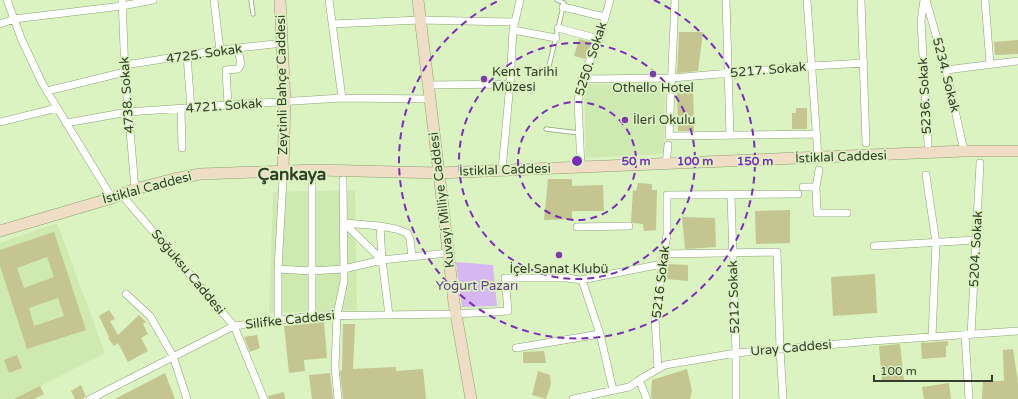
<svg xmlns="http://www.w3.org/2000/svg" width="1018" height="399" viewBox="0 0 1018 399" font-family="'Varela Round',sans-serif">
<rect width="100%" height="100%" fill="#dbf3c1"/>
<!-- built -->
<path fill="#ceeab0" d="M584,84L665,86L664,154L586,158Z
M355,190L357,310L269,313L273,192Z
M57,223L105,353L15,399H0V243Z"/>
<!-- green -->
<path fill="#d6b7f1" d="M456,262L493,265L497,306L462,307Z"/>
<!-- building -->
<path fill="#c4c590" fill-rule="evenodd" d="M679,32H703L698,71L677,73Z
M579,39L592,42L585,59L574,56Z
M1018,40V54L995,55L994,42Z
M677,86H693L694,131H678Z
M796,108H807V129H792V113H796Z
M548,179H572V186L603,185L604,211H572V219L544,220Z
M638,183L652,184V190H657L656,230L644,231L643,224L633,223L631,222L633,190L636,191Z
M790,210V243L756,244L755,211Z
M682,217L715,218L716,247L685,249Z
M54,232L86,330L27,349L0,266V250ZM47,257L54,277L24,288L17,268ZM58,298L64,316L34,326L29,308Z
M668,264L688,265V281L666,279Z
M875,274L877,313L833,316L831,277Z
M109,310L115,319L110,321L118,335L139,315L146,322L143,324L148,334L141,338L148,351L128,362L118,343L114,346L108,338L109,337L99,316Z
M324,322L327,358L304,360L305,371L289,373L284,326Z
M343,324H355L353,369L396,367V371L423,369L426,399H343L340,372L342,370Z
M257,335L260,348L250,352L244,337Z
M948,341V346H946V357L922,359L921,343Z
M900,344L904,380L882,382L879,346Z
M1013,349L1018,383V399H982L983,381H1004L1003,350Z
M544,351L546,363H523V352Z
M17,355L22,368L9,373L4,360Z
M687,369L692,390L690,399H652L651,395L652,380Z
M538,371L550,375L551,384L546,399L532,395Z
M165,373L175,399H115Z
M330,373L333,399H312L309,375Z
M949,383L951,399H924L922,387Z
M81,385L86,396L83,399H75L71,391Z
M40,386L44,394L34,399H14Z
M284,392L285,399H269L268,396Z"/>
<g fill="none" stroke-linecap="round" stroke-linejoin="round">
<defs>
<path id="lane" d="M251,0L253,14
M549,66L564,3L557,0
M546,129L579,133"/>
<path id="street" d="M7,0L21,38L42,83L112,198
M122,0L125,72L135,189
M214,0L220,50
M329,0L342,98
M675,0L669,136L817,134
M726,0L730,135
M807,0L818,157
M861,0L866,143
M924,0L921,21L928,144
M926,0L946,70L964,151
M985,0L990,64
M563,7L605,17
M0,24L14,19L122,6L153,0
M332,24L420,20L514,22
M558,28L599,39
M513,30L556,38
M187,56L191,108
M125,65L220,50L283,43
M946,70L1018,61
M582,79L672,78L812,66L864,63
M429,85L510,84
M47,91L125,72
M228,105L226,70L238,69L241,64L238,49
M181,109L182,148
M0,122L57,108
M66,123L128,112L228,105L342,98L430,99
M666,164L668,145
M581,167L578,101L582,79L599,39L610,0
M502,170L510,84L513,30L520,0
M926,175L936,243L932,337
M803,187H816L817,213H847
M816,187L819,170
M121,194L234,326L264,399
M731,195L736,353V399
M344,223L380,226L382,260
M344,223L382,260
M380,226L396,229L407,233L410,239L412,257
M577,227L629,226
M874,246L976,240
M664,254L777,252L780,349L783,399
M278,269L311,271L344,269L382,260
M582,280L600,334L613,390
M126,294L150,316L173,356L187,399
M389,315L382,260L448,253
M312,316V179
M278,320V269L283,179
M965,335L969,399
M971,335L980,163
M516,348L600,334
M658,369L655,319L667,234V195L798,194
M639,380L647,399
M90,399L234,326L312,316L456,314L508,311L505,278H567L581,280L662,264
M338,399L335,367L337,315L344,281L343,180
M573,399L629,387L644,377L665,365L736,353L872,341L1018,331"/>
<path id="secondary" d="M280,0L285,102L283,170
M418,0L441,190L454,303L471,399
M0,231L112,198L135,189L174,179L200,174L317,170L439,173L964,151H1018"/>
</defs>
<!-- lane casing -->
<use href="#lane" stroke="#8ba272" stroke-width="5"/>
<!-- street casing -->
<use href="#street" stroke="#8ba272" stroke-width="8"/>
<!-- secondary casing -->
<use href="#secondary" stroke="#8ba272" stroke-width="12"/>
<!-- lane -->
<use href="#lane" stroke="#fff" stroke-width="3.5"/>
<!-- street -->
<use href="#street" stroke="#fff" stroke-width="7"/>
<!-- secondary -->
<use href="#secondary" stroke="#f0ddc6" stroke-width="11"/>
</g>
<!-- distance rings -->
<g fill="none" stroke="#7b2cbf" stroke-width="2" stroke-dasharray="7 5">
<circle cx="577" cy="161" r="59"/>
<circle cx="577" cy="161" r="118"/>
<path d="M654 0A178 178 0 1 1 500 0"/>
</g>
<!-- markers -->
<g fill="#7f39ac" stroke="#dbf3c1" stroke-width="1.5">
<circle cx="653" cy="74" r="4"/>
<circle cx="484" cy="79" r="4"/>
<circle cx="625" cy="120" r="4"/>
<circle cx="559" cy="255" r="4"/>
</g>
<g text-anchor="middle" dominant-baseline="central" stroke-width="3.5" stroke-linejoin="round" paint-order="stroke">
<!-- street labels -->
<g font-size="13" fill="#343e2a" stroke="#dbf3c1">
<text transform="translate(204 54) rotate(-8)">4725. Sokak</text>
<text transform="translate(591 59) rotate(-72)">5250. Sokak</text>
<text transform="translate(768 70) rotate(-5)">5217. Sokak</text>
<text transform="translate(946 75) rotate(76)">5234. Sokak</text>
<text transform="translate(282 85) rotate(-91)">Zeytinli Bahçe Caddesi</text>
<text transform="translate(127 95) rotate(-94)">4738. Sokak</text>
<text transform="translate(925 96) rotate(-93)">5236. Sokak</text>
<text transform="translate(224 106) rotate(-4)">4721. Sokak</text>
<text transform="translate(841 157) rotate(-2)">İstiklal Caddesi</text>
<text transform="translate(505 170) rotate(-2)">İstiklal Caddesi</text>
<text transform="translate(147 188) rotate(-15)">İstiklal Caddesi</text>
<text transform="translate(442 200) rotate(-97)">Kuvayi Milliye Caddesi</text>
<text transform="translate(976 249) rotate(-87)">5204. Sokak</text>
<text transform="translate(188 272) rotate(50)">Soğuksu Caddesi</text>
<text transform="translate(661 282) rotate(-83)">5216 Sokak</text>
<text transform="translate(734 297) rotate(-92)">5212 Sokak</text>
<text transform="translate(290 320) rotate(-6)">Silifke Caddesi</text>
<text transform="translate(791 348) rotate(-5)">Uray Caddesi</text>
</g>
<!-- poi labels -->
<g font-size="13" fill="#343e2a" stroke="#dbf3c1" text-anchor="start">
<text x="492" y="72">Kent Tarihi<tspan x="492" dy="15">Müzesi</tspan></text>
<text x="653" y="88" text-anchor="middle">Othello Hotel</text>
<text x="633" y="120">İleri Okulu</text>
<text x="559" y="269" text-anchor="middle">İçel Sanat Klubü</text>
</g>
<!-- park labels -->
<g font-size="13" fill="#684086" stroke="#dbf3c1">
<text x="477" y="286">Yoğurt Pazarı</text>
</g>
<!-- district labels -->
<g font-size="17" font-weight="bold" fill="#343e2a" stroke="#dbf3c1">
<text x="292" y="174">Çankaya</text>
</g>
</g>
<circle cx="577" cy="161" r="6" fill="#7b2cbf" stroke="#dbf3c1" stroke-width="2"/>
<g font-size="12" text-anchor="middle" font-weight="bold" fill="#7b2cbf" stroke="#dbf3c1" stroke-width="3.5" stroke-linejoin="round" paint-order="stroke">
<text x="636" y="165">50 m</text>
<text x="695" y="165">100 m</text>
<text x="755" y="165">150 m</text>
</g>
<!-- scale -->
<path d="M874 375v6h118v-6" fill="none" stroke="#343e2a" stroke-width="2"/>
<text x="880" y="375" font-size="12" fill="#343e2a" stroke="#dbf3c1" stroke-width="3" paint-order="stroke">100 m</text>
</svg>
